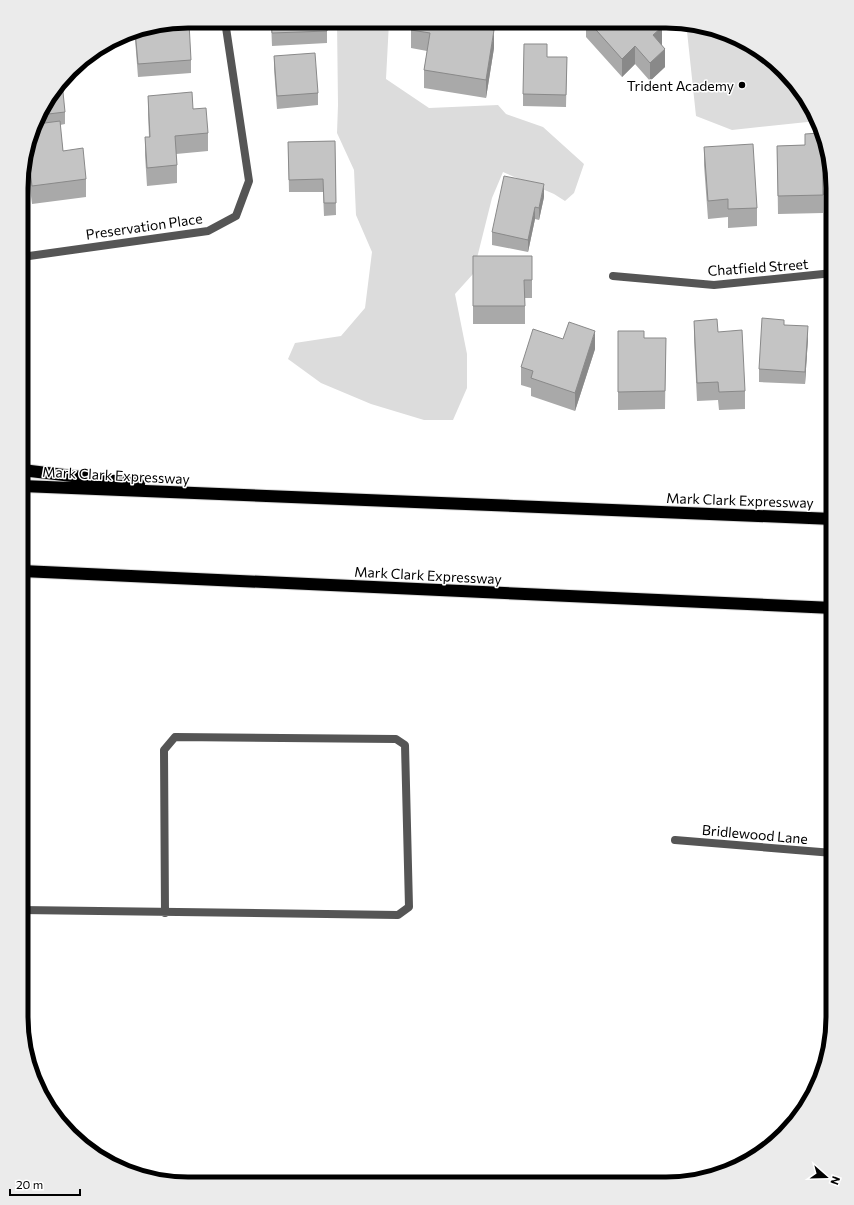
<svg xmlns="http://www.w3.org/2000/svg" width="854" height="1205" viewBox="0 0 854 1205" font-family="Commissioner,sans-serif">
<rect width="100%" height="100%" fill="#fff"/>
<!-- green -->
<path fill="#dcdcdc" d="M337,21L389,22L386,79L429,108L498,105L506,114L543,127L584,164L574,193L565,201L554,194L503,172L492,198L473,274L455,294L467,354V388L453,420H424L371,404L321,383L288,359L295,343L341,336L365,308L372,252L356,215L354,170L337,133L338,105Z
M686,22L730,34L768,55L816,114L817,121L732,130L696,116Z"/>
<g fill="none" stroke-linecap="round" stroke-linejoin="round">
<defs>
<path id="motorway" d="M22,470L139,484
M22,486L833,519
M22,571L833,608"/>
</defs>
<!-- motorway casing -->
<use href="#motorway" stroke="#dbdbdb" stroke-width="14"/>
<!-- service -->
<path stroke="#555" stroke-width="8" d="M21,910L398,915L409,907L405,745L396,739L175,737L164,750L165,913"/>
<!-- minor -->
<path stroke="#555" stroke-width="8" d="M22,257L208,231L236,216L249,181L225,21
M613,276L714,285L833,273
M675,840L833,853"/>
<!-- motorway -->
<use href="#motorway" stroke="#000" stroke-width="12"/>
</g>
<!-- wall -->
<path fill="#a9a9a9" d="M271,21H327V43L272,46Z
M412,22H461V25L494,48L486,98L424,88V70L427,51L411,48V30Z
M586,22H658L662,45H661L665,67L650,81L635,64L622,77L586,37Z
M135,30L191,60V73L138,77L135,39Z
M274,56L318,93V105L277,109L274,69Z
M547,57H567L566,107L523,106V94Z
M148,96L193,109L208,133V151L176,154L177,165V183L147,186L145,155V137H149L148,114Z
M43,104L65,112V124L60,125L63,151L86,179V197L32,204L30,188L22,189V166L39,124L38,119Z
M805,134L823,195V213L778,214L777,146L805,145Z
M335,141L336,215L324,216L323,192H289L288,142Z
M704,147L757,208V226L728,228V217L708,219L704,165Z
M544,197L539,220L535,219L528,252L492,245V232Z
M473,256H532V298H525V324H473Z
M833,309V405H832V327Z
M694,321L745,391V409L719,410L718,400L697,401L694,339Z
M784,325L808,338L805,384L759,382V369Z
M618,331L644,338H666L665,409L618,410Z
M563,339L595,349L575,411L531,396V388L521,385V367Z"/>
<!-- shaded-wall -->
<path fill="#898989" d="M458,22H461L458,42Z
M662,27V45L653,53V35Z
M494,30V48L486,98V80Z
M635,46V64L622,77V59Z
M665,49V67L650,81V63Z
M544,184V197L539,220V208Z
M535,207V219L528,252V240Z
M808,326V338L805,384V372Z
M595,331V349L575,411V393Z"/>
<!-- building -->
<path fill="#c4c4c4" stroke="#898989" d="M271,21H327V31L272,33Z
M412,22H458V24L494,30L486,80L424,70L430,33L411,30Z
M589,22H658L662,27L653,35L665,49L650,63L635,46L622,59Z
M189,23L191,60L138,64L135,30L170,24Z
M524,44H547V57H567L566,95L523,94Z
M315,53L318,93L277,96L274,56Z
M62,82L65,112L40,115L43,104Z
M192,92L193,109L206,108L208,133L175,136L177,165L147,168L145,137H150L148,96Z
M60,121L63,151L83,148L86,179L32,186L30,170L22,171V166L37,124Z
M820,133L822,141L823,195L778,196L777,146L805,145V134Z
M335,141L336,203H324L323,179L289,180L288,142Z
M753,144L757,208L728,209V199L708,201L704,147Z
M504,176L544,184L539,208L535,207L528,240L492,232Z
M473,256H532V280H524L525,306H473Z
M832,309H833V387H832Z
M762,318L784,320V325L808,326L805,372L759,369Z
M717,319L718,332L742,330L745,391L719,392L718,382L697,383L694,321Z
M569,322L595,331L575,393L531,378L533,371L521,367L533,329L563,339Z
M618,331H644V338H666L665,391L618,392Z"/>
<!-- markers -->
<circle fill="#000" stroke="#fff" stroke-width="1.5" cx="742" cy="85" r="4"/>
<g text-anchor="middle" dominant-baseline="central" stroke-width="3" stroke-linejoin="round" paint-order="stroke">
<!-- poi labels -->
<g font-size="14" fill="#000" stroke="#fff" text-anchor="end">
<text x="734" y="85">Trident Academy</text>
</g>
<!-- street labels -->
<g font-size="14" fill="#000" stroke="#fff">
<text transform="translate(144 226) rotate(-8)">Preservation Place</text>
<text transform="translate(758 267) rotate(-4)">Chatfield Street</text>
<text transform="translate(116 475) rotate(3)">Mark Clark Expressway</text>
<text transform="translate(740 500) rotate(2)">Mark Clark Expressway</text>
<text transform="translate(428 575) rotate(3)">Mark Clark Expressway</text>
<text transform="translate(755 834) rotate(5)">Bridlewood Lane</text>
</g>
</g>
<!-- crop -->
<path d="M0 0H854V1205H0ZM188 28H666A160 160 0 0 1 826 188V1017A160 160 0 0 1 666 1177H188A160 160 0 0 1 28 1017V188A160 160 0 0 1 188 28Z" fill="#ebebeb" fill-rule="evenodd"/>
<path fill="none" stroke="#000" stroke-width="5" d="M188 28H666A160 160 0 0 1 826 188V1017A160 160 0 0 1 666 1177H188A160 160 0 0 1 28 1017V188A160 160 0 0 1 188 28Z"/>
<!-- north arrow -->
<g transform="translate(826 1177) rotate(110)" stroke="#ffffff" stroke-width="3" paint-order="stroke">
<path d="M0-3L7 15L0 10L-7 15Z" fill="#000000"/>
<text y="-6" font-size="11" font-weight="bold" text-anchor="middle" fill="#000000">N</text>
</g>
<!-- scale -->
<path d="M10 1189v6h70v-6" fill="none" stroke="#000000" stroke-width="2"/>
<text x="16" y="1189" font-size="12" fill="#000000" stroke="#ffffff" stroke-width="3" paint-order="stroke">20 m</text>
</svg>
